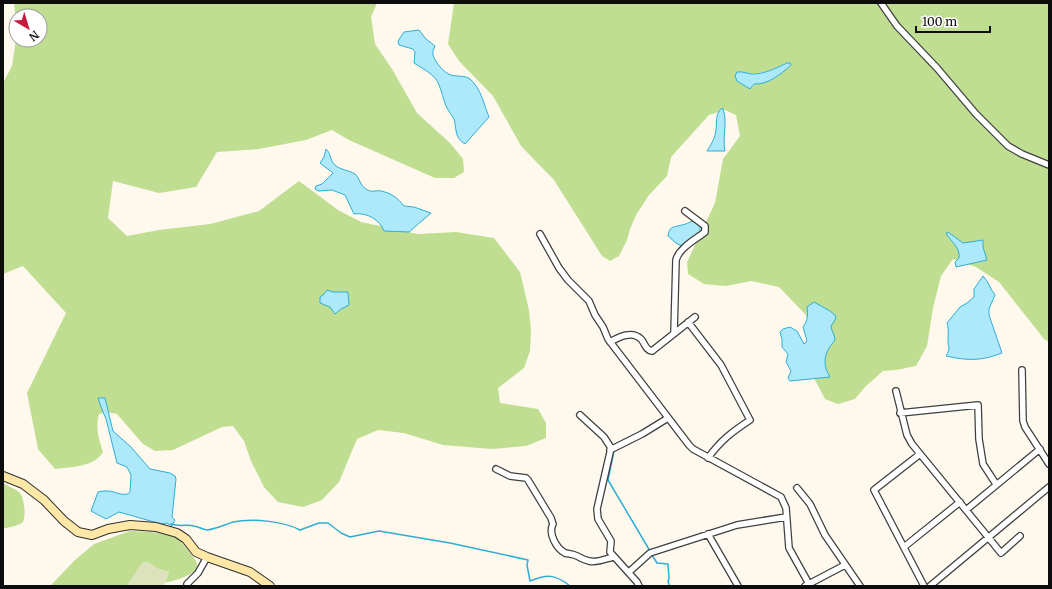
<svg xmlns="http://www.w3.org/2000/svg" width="1052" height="589" viewBox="0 0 1052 589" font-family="Merriweather,serif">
<rect width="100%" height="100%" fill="#fff8ec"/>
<!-- forest -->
<path fill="#bfde91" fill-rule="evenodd" d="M14,3H377L371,17L375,44L392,69L417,113L450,143L463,159L464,172L454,178H435L349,140L332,130L306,140L259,149L217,152L196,187L159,193L113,181L108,218L127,236L159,230L210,224L259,211L299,181L338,210L361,222L418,234L456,232L494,238L520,272L529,310L531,331L530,351L524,368L498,388L500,403L538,409L546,423V438L526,446L492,449L443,445L404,433L378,430L357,439L339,482L322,500L303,507L278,502L264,487L251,461L244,441L233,426L222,427L173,450L155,451L143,444L117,414L107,412L99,414C95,428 99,439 103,452C94,467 71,467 55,469L38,449L27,393L66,313L23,266L3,274V83L12,66L16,40H40V16H16V23Z
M454,3H1049V342L1044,339L999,282L976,267L953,259L941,276L933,308L927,346L916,366L896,370L883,371L865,387L855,399L838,404L825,399L813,376V336L806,315L779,287L751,281L726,286L704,284L688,274L687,262L715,203L723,159L740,136L736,115L725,110L709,115L671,157L667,176L649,195L636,215L630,229L627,240L619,256L610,261L602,256L554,180L521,146L493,96L459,61L448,44ZM787,63L789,66C779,74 769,85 755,84L750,89L741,72C757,76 772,71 787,63Z
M3,483C8,486 16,489 20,493C24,498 27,519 22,523C17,526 8,528 3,528Z
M130,531C146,532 166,531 180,540L196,561C202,575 175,580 165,583L169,572L158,569L148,562H143L127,586H51L52,584L75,560L94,544Z"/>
<!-- cemetery -->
<path fill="#dce2bc" d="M143,562H148L158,569L169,572L164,586H127Z"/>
<!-- water -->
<path fill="#ade9fa" stroke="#2fadd6" d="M419,30L426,39L435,46C434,49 432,52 433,55C435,62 444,73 451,75C457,77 465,75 470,79C481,88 484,105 489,117L465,144C454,137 457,130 454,119C452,115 448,111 446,106C443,99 442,92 439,85C436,75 423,69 414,63L415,52L413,49L399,45L398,41L404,32Z
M787,63H790L791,65C781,74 768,85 754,84L750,89L737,81L735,76L737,72C743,71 747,74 753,74C764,74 777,68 787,63Z
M722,108L723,109C728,122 722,137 725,151H707C711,145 715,138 716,130C717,122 715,114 722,108Z
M326,149C331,153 330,161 335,165C340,170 349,170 355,174C360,178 360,186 366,189C371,193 375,190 381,191C391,193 398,198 404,206L414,207L431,213L409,232L384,231C380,220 367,212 354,214L345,195L332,190L318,191L315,189L316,186L322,184L333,173L320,163L324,157Z
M692,221L696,222L700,226V232L683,247L676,243L668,236C669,226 674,227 682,225C686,224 689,223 692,221Z
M948,232L963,243L983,240V247L987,260L956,267L955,262L959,258C961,248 950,241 946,233Z
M983,276C989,282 990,289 995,295L989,309V315L1002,353C981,361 969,361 946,356C951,348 948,348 948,340C948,333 949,331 947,323L960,307L967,303L974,297V289Z
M327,290L333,292H348L349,305L341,309L335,314L330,307L320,303V297L323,295Z
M814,302L830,311L836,316L835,320L831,326C831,331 835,334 835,340C825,352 821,362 830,377L790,381L788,378L791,371L786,362L788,354L782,347V339L780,332L783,329L790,327L797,331L804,344L807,341L803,327C808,320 808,315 807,307Z
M98,398H105L113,431L131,447L150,469L170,473L175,476L176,479L172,517L175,520L172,526L167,523L161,524L119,512L106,519L91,511L98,492C113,488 117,496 128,494L130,492L131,475L127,467L117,463L106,419L101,407Z"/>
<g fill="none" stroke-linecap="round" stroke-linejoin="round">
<!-- stream -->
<path stroke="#2fadd6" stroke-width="1.5" d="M614,451L608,480L650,551
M171,524C180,527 187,524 194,526C199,527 202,529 207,530C216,529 224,525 233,522C252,518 283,521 300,530L319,523H328L341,533L350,537L379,531L450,543L528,560L527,565L530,581C547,574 555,574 570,586
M652,555L657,563L668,564L669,578L668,582L670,586"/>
<defs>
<path id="minor" d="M881,3L897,26L937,68L976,114L1008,146L1022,154L1049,165
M540,234L559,268L568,280L589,301L595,315L603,327L608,339L689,445L693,449L781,497L786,508L789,548L809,584
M688,322L721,365L750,420C732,432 721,440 708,458
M674,333L676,260C679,248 696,239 705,232V226L685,211
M610,342C619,337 632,330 641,339C645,343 645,350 652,351L695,317
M1022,370L1023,421L1025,427L1049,464
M896,391L907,435L912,444L988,537L1001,553L1020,536
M900,413L978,405L979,439L983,464L996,484
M580,415L604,437L611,448L597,509L598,519L611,541L610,552L637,582L639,586
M610,450L642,434L668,418
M920,454L874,490L924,586
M496,469L510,476L526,478L528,480L551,518L553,524C548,533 556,548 565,553C569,554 573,554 577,556C581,558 584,560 589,561C597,563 605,559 613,557
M797,488L810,504L825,535L860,586
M966,510L1040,449
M708,534L738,586
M904,547L960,502
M629,572L650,553L737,525L786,517
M187,586V584L198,573L207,557
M805,586L845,565
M930,586L1049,487"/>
<path id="secondary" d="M3,476L23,484L44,500L64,521L78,532L92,535L108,529L130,525L156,527L177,533L186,539L196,552L207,557L250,572L270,586"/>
</defs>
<!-- minor casing -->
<use href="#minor" stroke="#404040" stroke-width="8"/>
<!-- secondary casing -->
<use href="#secondary" stroke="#2f2f2f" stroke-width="10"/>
<!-- minor -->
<use href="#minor" stroke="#fff" stroke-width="5.5"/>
<!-- secondary -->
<use href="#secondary" stroke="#ffe8a7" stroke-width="8"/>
</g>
<!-- border -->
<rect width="1052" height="589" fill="none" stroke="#0d0d0d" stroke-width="8"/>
<!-- north arrow -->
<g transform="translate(28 28) rotate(142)"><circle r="19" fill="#ffffff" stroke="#9e9e9e"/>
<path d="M0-3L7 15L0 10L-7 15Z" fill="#c61b3e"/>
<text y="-6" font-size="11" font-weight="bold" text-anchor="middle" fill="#0d0d0d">N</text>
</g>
<!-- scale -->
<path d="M916 26v6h74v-6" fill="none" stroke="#0d0d0d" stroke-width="2"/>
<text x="922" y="26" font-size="12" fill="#0d0d0d" stroke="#ffffff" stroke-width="3" paint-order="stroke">100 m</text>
</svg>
